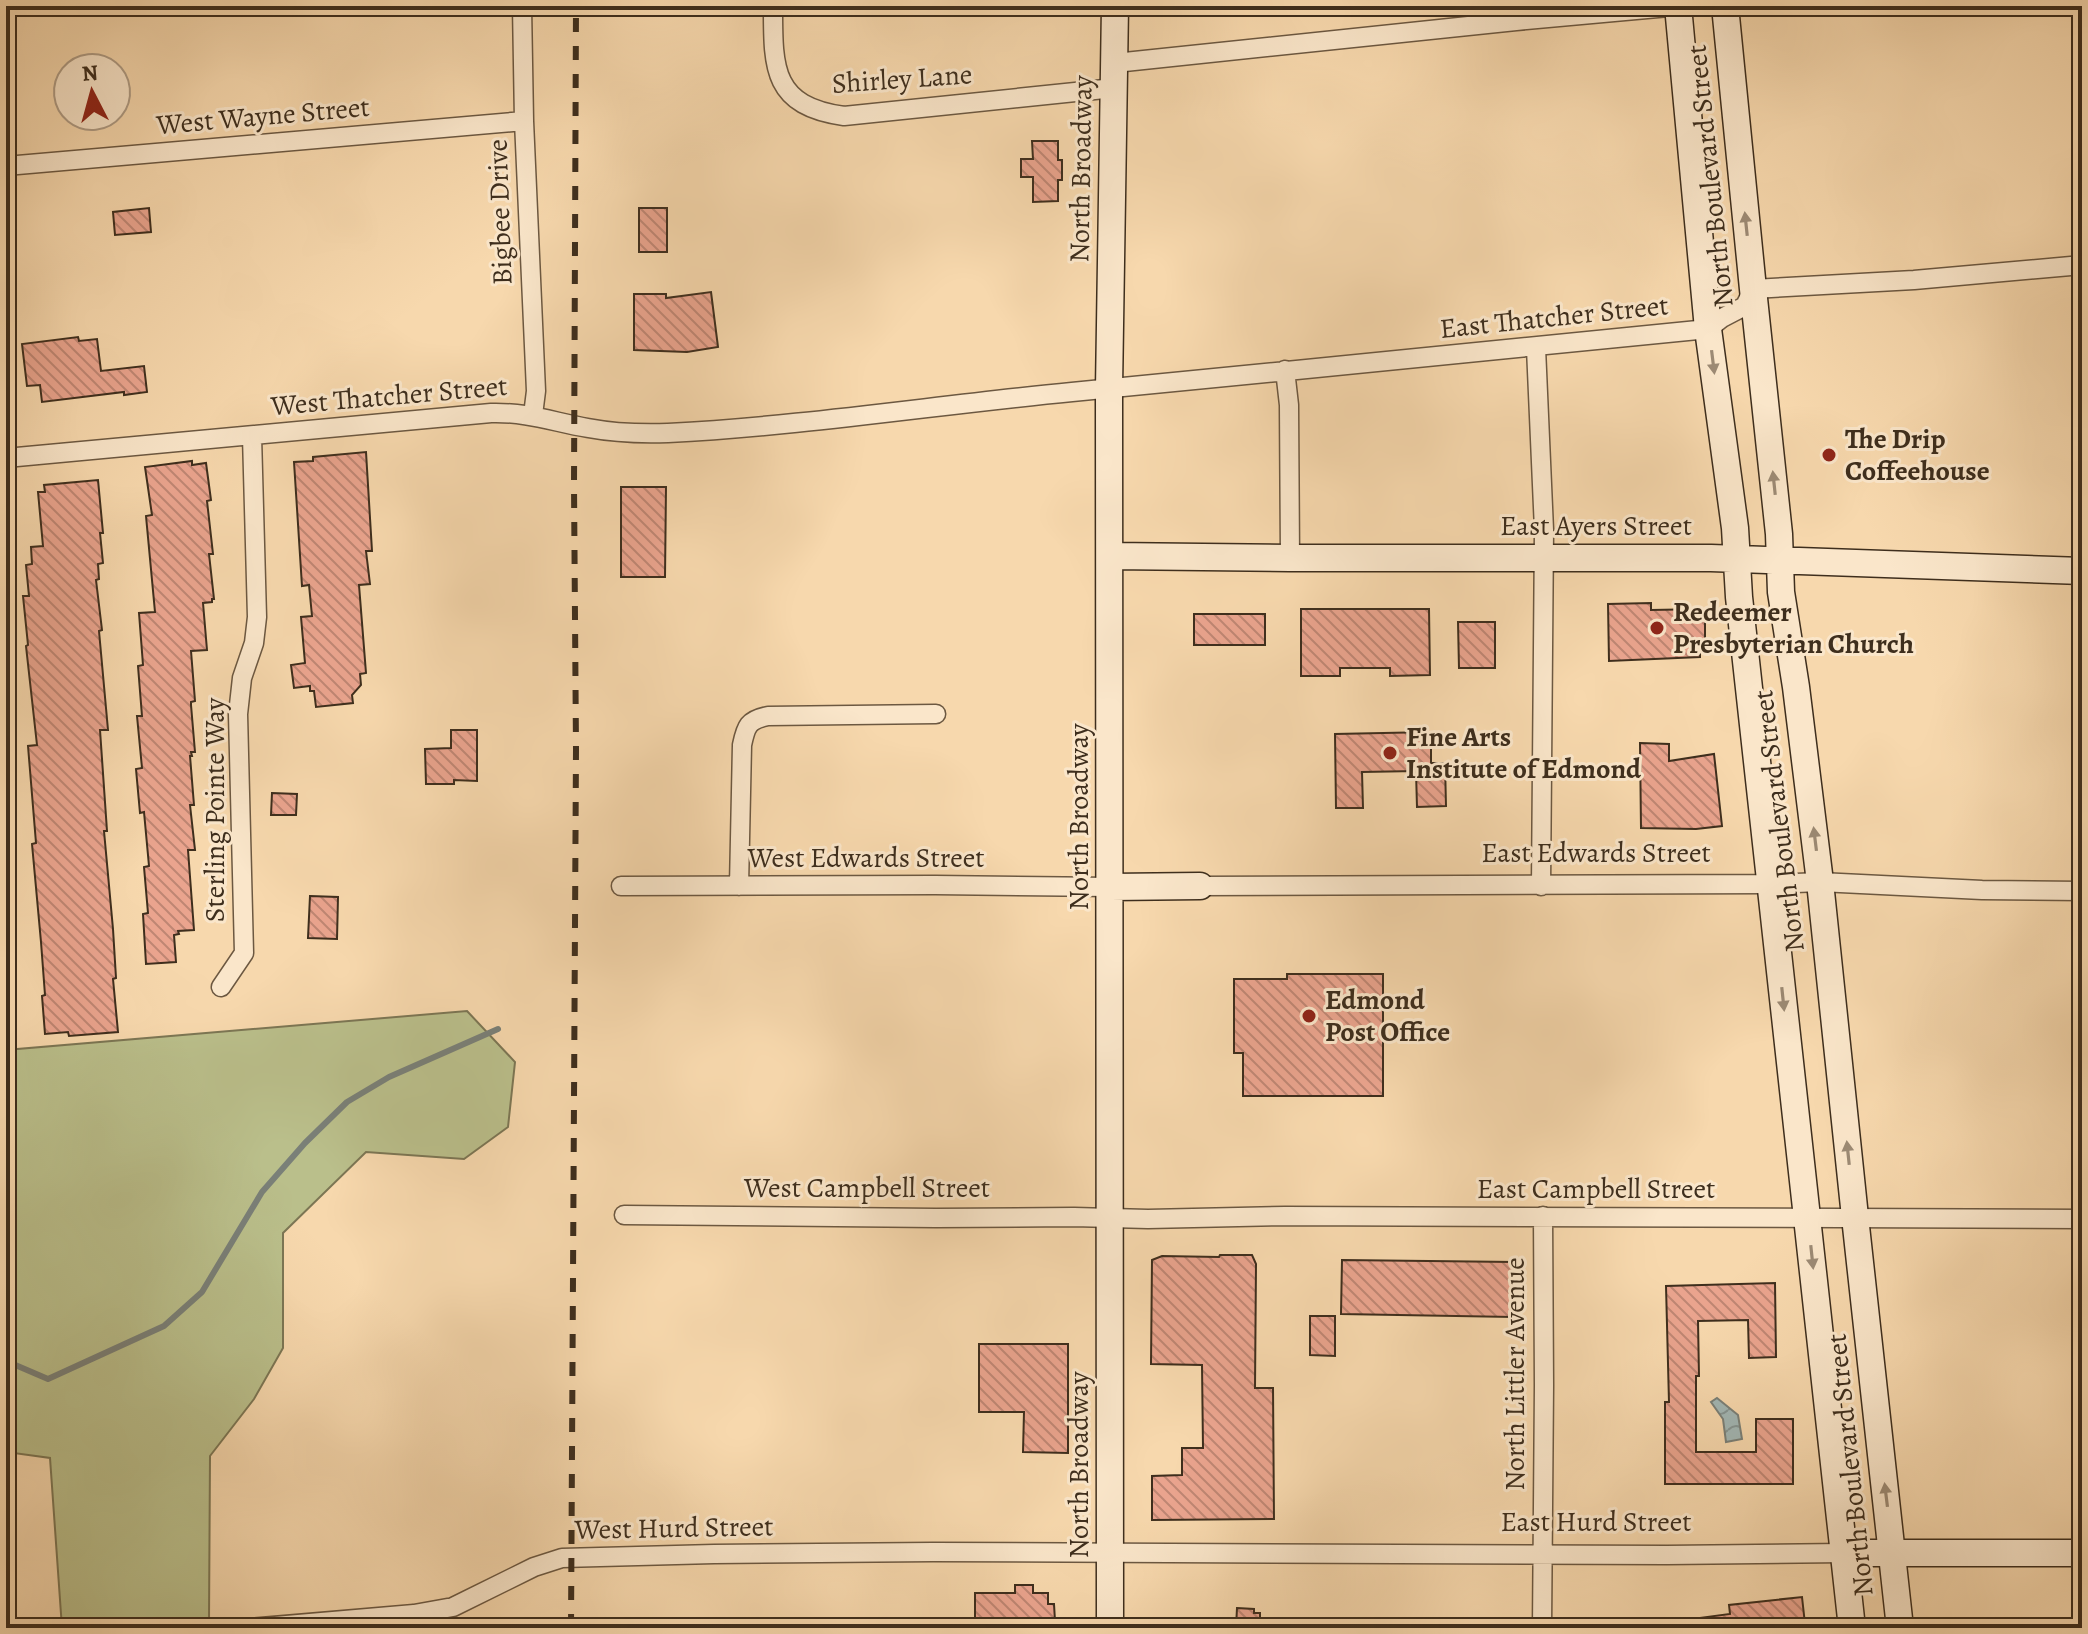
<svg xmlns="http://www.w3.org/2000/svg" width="2088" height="1634" viewBox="0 0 2088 1634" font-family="Alegreya,serif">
<defs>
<pattern id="water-waves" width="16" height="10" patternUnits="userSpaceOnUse" patternTransform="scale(2)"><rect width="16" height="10" fill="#a2b7b5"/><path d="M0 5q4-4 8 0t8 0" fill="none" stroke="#859593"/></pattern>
<pattern id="building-back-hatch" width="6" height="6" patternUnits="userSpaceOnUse" patternTransform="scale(2)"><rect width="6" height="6" fill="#eaa48e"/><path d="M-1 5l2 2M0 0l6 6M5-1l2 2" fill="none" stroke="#bf8673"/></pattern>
</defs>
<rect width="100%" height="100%" fill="#f7d8ad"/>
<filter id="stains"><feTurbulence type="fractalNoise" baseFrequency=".0025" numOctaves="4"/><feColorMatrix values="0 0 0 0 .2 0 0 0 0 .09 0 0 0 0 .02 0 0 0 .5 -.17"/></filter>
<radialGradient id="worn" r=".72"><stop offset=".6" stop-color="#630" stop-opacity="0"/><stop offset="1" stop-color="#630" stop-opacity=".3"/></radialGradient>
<!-- green -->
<path fill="#babf8b" stroke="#7c7654" stroke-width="2" d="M467,1011L515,1062L508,1127L464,1159L366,1152L283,1233V1348L254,1399L210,1456L209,1621L115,1628H62L50,1458L6,1452V1050Z"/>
<!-- water -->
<path fill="url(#water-waves)" stroke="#7a8078" stroke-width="2" d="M1717,1398L1738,1415L1742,1439L1726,1442L1723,1419L1711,1402Z"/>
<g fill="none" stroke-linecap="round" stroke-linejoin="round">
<!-- stream -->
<path stroke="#7a8078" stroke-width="6" d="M6,1361L48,1379L164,1326L202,1292L262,1192L305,1143L347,1102L389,1077L498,1029"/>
</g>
<!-- building -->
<path fill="url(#building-back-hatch)" stroke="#3e2e1d" stroke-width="2" d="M1032,141H1058V160H1062V180H1058V201L1033,202V177H1021V159H1033Z
M149,208L151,232L115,235L113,212Z
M639,208H667V252H639Z
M711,292L718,347L687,352L634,350V294H666V298Z
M78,337L79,341L97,339L101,371L144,366L147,392L124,395V392L42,402L40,385L27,386L22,344Z
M366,452L372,551H366L370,584L359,585L366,673L360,674L361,685L352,695L353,703L316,707L314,691H310V686L294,688L291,665L305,663L301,617L312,616L309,585L302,586L294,462L313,461V457Z
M192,461V465L206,463L211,500L207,501L213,554H209L214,599H212V602L203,603L207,650L191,651L195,701L191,702V705L195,752H191L192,756H190L194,805H190L195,850H188L194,930L178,931L179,934L174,935L176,962L146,964L143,914L148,913L144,867L149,866L144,812L140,813L136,769L142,768L137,716H142L138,666L143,665L139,613L155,612L146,516L152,515L145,467Z
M98,480L103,533H100L103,563L98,564L99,579L96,580L102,630L99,631L108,730H100L107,831H104L113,929L116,978L113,979L118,1032L69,1036L68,1032L45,1034L42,996L45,995L41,942L32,844L36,843L28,746L37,745L26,646L28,645L23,596H29L26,565L32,564L31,547L43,546L38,492H45L44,485Z
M621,487H666L665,577H621Z
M1651,603V610L1705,609V646H1700V657L1609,661L1608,604Z
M1301,609H1429L1430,675L1390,676V668H1340V676H1301Z
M1194,614H1265V645H1194Z
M1458,622H1495V668H1459Z
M451,730H477V781L454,780V784H426L425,749L451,748Z
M1431,732V763H1445L1446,806L1417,807L1416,771L1362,772L1363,808H1336L1335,734Z
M1640,743L1669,744V761L1714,754L1722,826L1696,829L1641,828Z
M272,793L297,794L296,815H271Z
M310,896L338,897L337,939L308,938Z
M1287,974H1383V1096H1243V1053H1234V979H1287Z
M1220,1255H1252L1256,1264L1255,1388H1273L1274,1519L1152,1520V1476L1182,1475V1448H1203L1202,1365L1151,1364L1152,1260L1162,1256L1219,1257Z
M1342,1260L1514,1262L1513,1317L1341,1314Z
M1775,1283L1776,1357L1749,1358L1748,1320L1698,1321L1699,1376H1696V1452H1756V1419H1793V1484H1665V1402H1669L1666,1286Z
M1310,1316H1335V1356L1310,1355Z
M979,1344H1068V1453L1023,1452L1024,1412H979Z
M1015,1585H1033V1593H1048V1604H1054L1055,1621H1048V1628H975V1593H1015Z
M1802,1597L1805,1624L1794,1625V1628H1700L1699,1618L1730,1614L1729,1605Z
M1237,1608L1254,1609V1613H1260V1628H1236Z"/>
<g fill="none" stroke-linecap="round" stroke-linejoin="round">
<defs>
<path id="street" d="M522,6L524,121L536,391L533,415
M773,6C773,68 772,106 844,116L1114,88
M1115,63L1516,21L1680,6
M6,166L524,121
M1536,348L1544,530L1541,886
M1285,370L1289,405L1290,558
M6,458L491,413C528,412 553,422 588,428C615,433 641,434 668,433C803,426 937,405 1072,392C1284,371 1496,351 1708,329L1722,318L1745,306L1753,289L1914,280L2082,265
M621,886L935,885L1111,887
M739,886L742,745C746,726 748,720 768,716L936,714
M1200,886L1770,884L1820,882L1982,890L2082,891
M221,987L244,953L238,714L242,678L254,643L257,617L252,436
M624,1215L936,1218L1074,1217L1148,1219L1285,1216L2082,1219
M250,1628L414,1614L453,1607L534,1567L562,1558L714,1554L933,1552L1667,1555L1844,1553
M1542,1628L1544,1385L1543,1216"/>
<path id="secondary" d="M1678,6L1708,329L1735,528L1739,597L1852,1628
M1725,6L1753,289L1779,534L1781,592L1796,687L1820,882L1855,1217L1900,1628
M1111,556L1290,558H1711L2082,571
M1111,887L1200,886
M1844,1553H2082
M1110,1628L1109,389L1115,6"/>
</defs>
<!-- street casing -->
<use href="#street" stroke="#6c5841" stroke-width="21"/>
<!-- secondary casing -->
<use href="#secondary" stroke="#3e2e1d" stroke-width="29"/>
<!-- street -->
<use href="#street" stroke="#fae6ca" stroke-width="18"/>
<!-- secondary -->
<use href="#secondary" stroke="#fae6ca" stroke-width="26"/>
<!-- rail -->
<path stroke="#3e2e1d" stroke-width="6" stroke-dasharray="14 14" stroke-linecap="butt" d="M571,1628L576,749L574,485L576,6"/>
</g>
<!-- one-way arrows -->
<defs><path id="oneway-solid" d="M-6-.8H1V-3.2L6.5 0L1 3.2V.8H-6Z" transform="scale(2)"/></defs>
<g fill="#9c8a74">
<use href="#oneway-solid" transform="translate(1746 224) rotate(-96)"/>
<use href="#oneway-solid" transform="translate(1713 362) rotate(83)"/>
<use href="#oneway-solid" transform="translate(1774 483) rotate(-96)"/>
<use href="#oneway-solid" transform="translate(1815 839) rotate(-97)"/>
<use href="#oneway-solid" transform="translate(1783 999) rotate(84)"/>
<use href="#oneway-solid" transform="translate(1848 1153) rotate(-96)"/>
<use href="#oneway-solid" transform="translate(1812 1257) rotate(84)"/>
<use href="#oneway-solid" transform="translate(1886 1495) rotate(-97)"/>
</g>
<!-- markers -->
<g fill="#8f2418" stroke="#fae6ca" stroke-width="3">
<circle cx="1829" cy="455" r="8"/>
<circle cx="1657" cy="628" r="8"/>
<circle cx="1390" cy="753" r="8"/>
<circle cx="1309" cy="1016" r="8"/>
</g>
<g text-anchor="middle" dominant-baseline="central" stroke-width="6" stroke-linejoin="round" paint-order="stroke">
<!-- street labels -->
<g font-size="28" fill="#3e2e1d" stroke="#fae6ca">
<text transform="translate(902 79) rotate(-4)">Shirley Lane</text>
<text transform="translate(263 116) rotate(-5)">West Wayne Street</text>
<text transform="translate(1081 169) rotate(-89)">North Broadway</text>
<text transform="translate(1710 176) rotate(-96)">North Boulevard Street</text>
<text transform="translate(500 212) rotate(-92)">Bigbee Drive</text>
<text transform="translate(1554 317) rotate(-6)">East Thatcher Street</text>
<text transform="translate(389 396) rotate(-5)">West Thatcher Street</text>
<text x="1596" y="526">East Ayers Street</text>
<text transform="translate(215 810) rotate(-90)">Sterling Pointe Way</text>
<text transform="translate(1079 817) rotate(-90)">North Broadway</text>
<text transform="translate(1779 821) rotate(-97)">North Boulevard Street</text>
<text x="1596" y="853">East Edwards Street</text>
<text x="866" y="858">West Edwards Street</text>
<text x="867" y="1188">West Campbell Street</text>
<text x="1596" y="1189">East Campbell Street</text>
<text transform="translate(1515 1374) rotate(-90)">North Littler Avenue</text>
<text transform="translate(1079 1465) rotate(-90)">North Broadway</text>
<text transform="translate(1850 1465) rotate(-96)">North Boulevard Street</text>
<text x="1596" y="1522">East Hurd Street</text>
<text transform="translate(674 1528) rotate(-1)">West Hurd Street</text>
</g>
<!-- poi labels -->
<g font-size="28" font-weight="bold" fill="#3e2e1d" stroke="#fae6ca" text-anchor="start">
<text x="1845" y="439">The Drip<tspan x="1845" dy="32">Coffeehouse</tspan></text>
<text x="1673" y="612">Redeemer<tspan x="1673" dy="32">Presbyterian Church</tspan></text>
<text x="1406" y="737">Fine Arts<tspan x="1406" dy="32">Institute of Edmond</tspan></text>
<text x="1325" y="1000">Edmond<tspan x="1325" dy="32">Post Office</tspan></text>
</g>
</g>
<!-- margin -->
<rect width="2088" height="1634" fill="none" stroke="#f7d8ad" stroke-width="32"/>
<rect x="8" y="8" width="2072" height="1618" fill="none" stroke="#3e2e1d" stroke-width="4"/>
<rect x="16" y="16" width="2056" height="1602" fill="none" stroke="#3e2e1d" stroke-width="2"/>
<!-- north arrow -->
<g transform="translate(92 92) rotate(354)"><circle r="38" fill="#fae6ca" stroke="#af9c85" stroke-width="2"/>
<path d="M0-6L14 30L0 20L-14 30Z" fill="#8f2418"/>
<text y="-12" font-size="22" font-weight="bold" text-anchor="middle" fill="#3e2e1d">N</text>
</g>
<rect width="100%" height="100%" filter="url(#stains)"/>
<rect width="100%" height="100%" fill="url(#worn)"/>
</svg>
